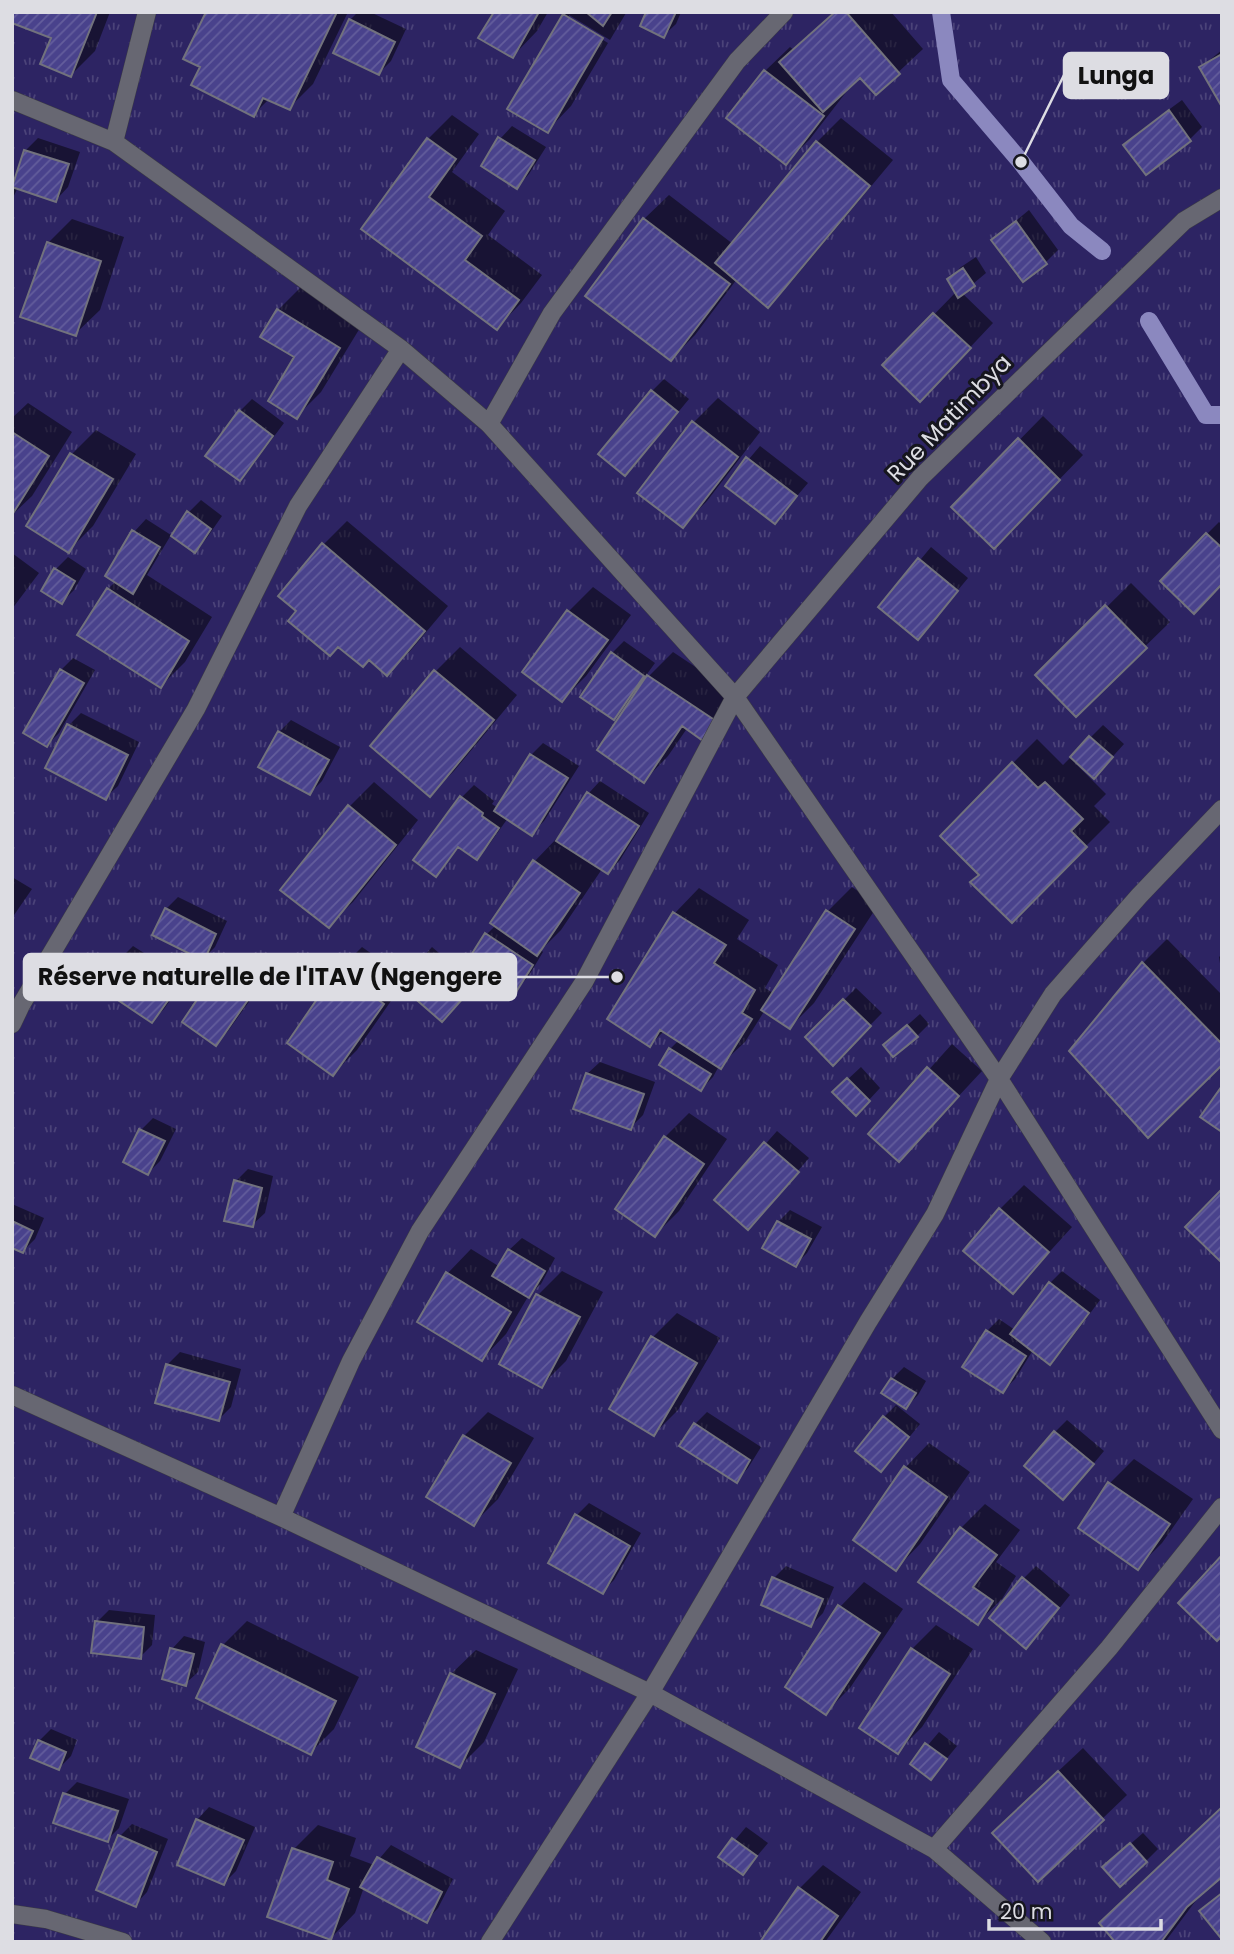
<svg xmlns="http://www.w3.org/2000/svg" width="1234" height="1954" viewBox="0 0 1234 1954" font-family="Poppins,sans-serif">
<defs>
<pattern id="park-tufts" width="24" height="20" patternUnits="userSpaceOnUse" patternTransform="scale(1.75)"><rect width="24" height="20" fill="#2d2463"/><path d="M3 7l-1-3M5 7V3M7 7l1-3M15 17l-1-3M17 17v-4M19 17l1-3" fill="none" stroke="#4b4379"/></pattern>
<pattern id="building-hatch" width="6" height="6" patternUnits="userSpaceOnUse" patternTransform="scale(1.75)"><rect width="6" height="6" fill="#49428c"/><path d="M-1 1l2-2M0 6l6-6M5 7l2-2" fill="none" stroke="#635d9c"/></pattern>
</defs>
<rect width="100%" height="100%" fill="#202028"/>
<!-- park -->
<path fill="url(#park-tufts)" d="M12,12H1222V1942H12Z"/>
<!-- shadow -->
<path fill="#0007" d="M12,12H110L95,51L71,75L53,37Z
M208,12H348L313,84L289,108L269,99L253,115L203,66Z
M358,12H370L406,29L391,61L379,73L350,20Z
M496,12H548L537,31L513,56Z
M567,12L626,13L610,40L569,15V19L608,43L571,106L547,131L564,15Z
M648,12H681L676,24L663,36Z
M834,12H891L923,49L876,93L860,75L844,90L847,91L810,139L786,163L728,118L765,71L790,47L794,50Z
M1222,50V104L1201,67Z
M1182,100L1202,127L1190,139L1147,172L1125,145L1137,133Z
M452,115L479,134L452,172L505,211L488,235L542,275L521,303L497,328L363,228L428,139Z
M841,118L893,160L792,281L768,305L737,279L695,335L671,359L644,219L669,195L733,244L817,142Z
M512,126L546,147L529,174L517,187L500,139Z
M38,138L80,152L68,187L56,200L18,187L12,200V186L26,150Z
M1029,210L1058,250L1046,262L993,240Z
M72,219L124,237L100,310L75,334L48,243Z
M976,257L986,273L962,293L993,323L944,375L885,365L956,292L949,279L961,267Z
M302,286L363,323L321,392L297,416L296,357L278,310Z
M664,379L689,399L637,462L652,391Z
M718,398L760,432L707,501L683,525L694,422Z
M252,399L284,423L252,466L240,478V411Z
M28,403L72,432L32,496L12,515V418Z
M1043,416L1083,455L1018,522L954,507Z
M96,430L136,454L93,526L69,550L72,454Z
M760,446L808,483L775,522L727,485Z
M201,500L222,516L206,539L194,551L189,512Z
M146,519L171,535L147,575L212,617L185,662L161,686L108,589L116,581L134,532Z
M347,521L448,606L411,650L387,674L369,659L299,611L323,545Z
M1219,522L1222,525V583L1207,534Z
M931,547L968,578L918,638L881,607Z
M12,553L39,573L12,609Z
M68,557L86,569L74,590L62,602L56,569Z
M1131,583L1170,622L1076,714L1038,675Z
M593,587L631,615L586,676L562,700L524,672L569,611Z
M624,641L655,663L647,674L649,676L673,652L742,698L730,716L688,727L668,756L644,781L628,703L614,718L612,653Z
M460,647L517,695L454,771L430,795L373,746L436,671Z
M73,658L95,670L59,733L47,745L61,670Z
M81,713L139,742L118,786L105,798L69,725Z
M291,720L340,747L322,781L310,793L279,732Z
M1103,725L1124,744L1106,764L1077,761L1075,763L1106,794L1094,806L1110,822L1012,920L981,874L1013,763L1037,739L1063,765Z
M543,743L579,766L544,821L532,833L508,818L488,846L476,858L460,846L436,875L415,859L462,797L474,785L494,801L492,804L498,808L531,755Z
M600,781L649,813L620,860L608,872L602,869L561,930L541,950L543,952L528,977L516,990L470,960L487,934L496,925L534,862L558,837L560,838L588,794Z
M374,782L418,820L353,902L328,926L350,806Z
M12,877L32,889L12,918Z
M852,887L878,905L814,1003L790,1027L765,1010L745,1042L719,1066L713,1077L701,1089L661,1064L670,1049L679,1040L664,1031L650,1045L609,1018L675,913L699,888L749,920L737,939L778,965L765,988L773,993L828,911Z
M178,897L227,921L215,947L203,959L166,909Z
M1167,939L1222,995V1063L1072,1051L1143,963Z
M133,946L185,979L164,1009L152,1021L102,987L121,958Z
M362,947L405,977L432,947L475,984L454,1007L402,985L357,1050L333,1074L338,971Z
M1222,954V976L1219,957Z
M229,962L261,985L228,1031L216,1044L217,974Z
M856,988L882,1013L833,1063L807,1037Z
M920,1014L929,1024L917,1036L885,1045Z
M952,1044L982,1071L899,1160L871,1134Z
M600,1062L655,1082L643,1115L631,1127L587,1074Z
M861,1067L880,1088L856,1114L847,1080Z
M689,1113L727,1139L679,1211L655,1235L617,1209L665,1137Z
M153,1118L176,1129L160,1161L148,1173L140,1131Z
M777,1131L809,1158L760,1215L716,1200Z
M248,1169L273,1176L265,1213L252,1225L236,1181Z
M1024,1185L1072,1227L1013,1292L1000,1209Z
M12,1204L44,1218L35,1239L23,1251L12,1246Z
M790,1210L822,1227L807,1253L795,1265L778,1222Z
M522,1238L555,1258L541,1284L529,1295L506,1334L482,1359L447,1274L471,1249L500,1267L509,1250Z
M562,1271L603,1292L566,1361L542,1385L501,1364L538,1295Z
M1062,1271L1100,1300L1062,1351L1050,1363L1033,1350L1015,1379L1003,1391L987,1331L999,1319L1015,1330L1050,1283Z
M677,1313L720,1338L678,1410L654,1434L611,1409L653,1337Z
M180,1352L241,1369L231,1407L219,1419L157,1402L168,1364Z
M904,1367L926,1381L918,1395L906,1407L892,1379Z
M896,1405L920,1424L893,1457L884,1417Z
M488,1412L534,1438L498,1499L474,1523L464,1436Z
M707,1412L761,1447L748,1468L736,1481L695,1424Z
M1067,1420L1104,1451L1075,1486L1055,1432Z
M929,1443L970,1472L920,1544L896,1569L905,1468Z
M1134,1459L1193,1499L1162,1543L1138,1567L1110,1483Z
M589,1503L641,1533L614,1580L602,1592L577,1515Z
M985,1504L1020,1530L996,1562L1016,1576L1002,1599L977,1623L961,1528Z
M786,1566L834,1587L823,1613L811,1625L774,1578Z
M1036,1566L1070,1595L1038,1635L1024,1578Z
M864,1582L903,1609L850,1688L826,1712L840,1607Z
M109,1610L155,1615L152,1645L140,1657L97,1622Z
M247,1621L359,1677L334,1729L310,1753L223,1645Z
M936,1625L973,1649L922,1727L898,1751L912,1649Z
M184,1636L205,1642L198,1672L185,1684L172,1649Z
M476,1650L518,1669L484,1742L460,1766L451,1674Z
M51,1729L77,1740L71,1756L59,1768L39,1741Z
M939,1732L957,1746L931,1778L912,1764Z
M1083,1748L1127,1795L1102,1819L1018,1809Z
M77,1782L129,1799L119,1828L107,1840L65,1794Z
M209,1807L255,1827L236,1871L224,1883L197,1820Z
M132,1824L168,1839L147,1892L135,1905L120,1836Z
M318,1825L356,1838L350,1856L374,1865L391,1845L453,1879L438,1908L426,1921L364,1887L355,1913L331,1938L294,1849Z
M746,1827L768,1843L743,1873L721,1857Z
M1143,1833L1158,1849L1146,1861L1104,1867Z
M823,1865L861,1892L825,1942H762L799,1889Z
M1203,1891L1165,1942H1117Z"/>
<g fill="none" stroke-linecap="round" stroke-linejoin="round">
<!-- stream -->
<path stroke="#8b88bf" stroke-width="18" d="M941,12L951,80L1021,162L1071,226L1102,251
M1149,321L1206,415H1222"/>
</g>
<!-- building -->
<path fill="url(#building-hatch)" stroke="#72727d" stroke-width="2" d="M12,12H97L71,77L40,64L51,38L12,23Z
M206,12H337L290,110L263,98L254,117L191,85L200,67L183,59Z
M494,12H539L513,58L478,38Z
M586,12H612L603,26Z
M646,12H676L664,38L640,26Z
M835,12H846L900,74L876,95L860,78L823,112L779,62Z
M563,14L603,38L548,133L507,109Z
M349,19L395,42L379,75L333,53Z
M1222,54V107L1199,67Z
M764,70L824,116L786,165L726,118Z
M1169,110L1191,141L1146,175L1123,145Z
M498,137L535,160L517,189L481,166Z
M427,138L456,159L429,197L482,236L465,260L519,300L497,330L361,229Z
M816,141L870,186L768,308L715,263Z
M24,150L69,164L56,202L12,187Z
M643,218L730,284L671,361L585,296Z
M1016,221L1047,264L1023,282L991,240Z
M47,242L101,261L76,336L20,317Z
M963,268L975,286L958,298L947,279Z
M277,309L340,348L297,419L268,401L294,357L260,337Z
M933,313L971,348L920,402L882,365Z
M651,390L678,412L625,476L598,454Z
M239,410L273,436L240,481L205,456Z
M692,421L738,457L683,528L637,493Z
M12,432L49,456L12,515Z
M1018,438L1060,480L994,549L951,507Z
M70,453L113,479L69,553L26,526Z
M746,457L797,496L775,524L725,486Z
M187,511L211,529L195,553L171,536Z
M132,530L160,547L133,594L105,576Z
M1206,533L1222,548V584L1194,614L1160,581Z
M322,543L425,631L387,676L369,660L363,667L338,647L330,656L288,621L296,611L278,596Z
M918,558L958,591L918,640L878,607Z
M54,568L75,581L62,604L41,591Z
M107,588L189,641L161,688L77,635Z
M1105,605L1147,648L1076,717L1035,675Z
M567,610L608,640L562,702L522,672Z
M611,652L644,676L614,720L580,697Z
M60,669L84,683L47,747L23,733Z
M434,670L494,720L430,797L370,746Z
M647,675L719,723L706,743L682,726L644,783L597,750Z
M67,724L128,755L106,800L45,768Z
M278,731L329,760L310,795L258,767Z
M1089,736L1113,757L1094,779L1070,757Z
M530,754L568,778L532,836L494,811Z
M1012,762L1038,788L1045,782L1083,819L1071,831L1087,847L1012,923L970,882L979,875L940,836Z
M587,792L639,826L608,874L556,841Z
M460,796L483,813L482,816L499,828L477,860L458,847L436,877L413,860Z
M348,805L396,845L329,928L280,890Z
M533,860L580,893L537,956L490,923Z
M165,908L216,934L204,961L152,935Z
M826,910L855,929L790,1029L761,1010Z
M673,912L726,945L714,963L755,990L742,1013L752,1019L721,1069L660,1030L650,1047L607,1019Z
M485,933L533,965L516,992L468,960Z
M120,957L174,992L152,1023L100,988Z
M418,958L464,997L442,1022L397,983Z
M1142,962L1222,1044V1065L1148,1138L1069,1051Z
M337,970L384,1004L333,1076L287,1043Z
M215,973L250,997L216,1046L182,1022Z
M843,999L871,1026L833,1066L805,1037Z
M907,1025L918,1037L893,1057L883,1045Z
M669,1048L711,1074L701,1091L659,1065Z
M927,1067L959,1096L899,1162L868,1134Z
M586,1073L644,1094L631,1130L573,1109Z
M847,1078L870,1101L856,1116L832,1092Z
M1222,1086V1132L1200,1117Z
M139,1129L165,1141L148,1175L123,1162Z
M664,1136L704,1164L655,1237L615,1209Z
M764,1142L799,1172L748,1230L714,1200Z
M234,1180L262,1188L253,1227L224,1221Z
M1222,1189V1263L1185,1227Z
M999,1208L1049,1252L1013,1294L963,1251Z
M12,1221L33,1231L23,1253L12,1248Z
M777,1221L811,1239L796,1267L762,1248Z
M508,1249L545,1271L529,1298L492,1276Z
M446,1272L511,1312L482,1361L417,1322Z
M1049,1282L1089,1313L1050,1365L1010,1334Z
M536,1294L580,1317L542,1388L499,1364Z
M986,1330L1026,1356L1003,1393L962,1367Z
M651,1336L697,1363L654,1436L609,1409Z
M166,1364L230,1382L219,1421L155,1403Z
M891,1378L916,1393L906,1409L881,1393Z
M883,1416L909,1437L881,1472L855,1451Z
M694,1423L750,1460L737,1483L679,1446Z
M1054,1431L1094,1464L1063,1500L1024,1466Z
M463,1435L511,1463L474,1526L426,1497Z
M904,1466L947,1497L896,1571L853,1540Z
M1108,1482L1170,1524L1138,1570L1078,1528Z
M575,1514L630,1546L603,1594L548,1563Z
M960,1527L997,1555L973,1587L993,1601L978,1625L918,1582Z
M1222,1555V1636L1217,1641L1178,1603Z
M772,1577L823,1599L811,1627L761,1605Z
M1022,1577L1059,1608L1026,1649L989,1618Z
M838,1605L880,1633L826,1715L785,1687Z
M95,1621L144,1627L141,1659L91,1653Z
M221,1644L336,1701L311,1755L196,1698Z
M170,1648L194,1654L186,1686L162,1679Z
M911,1648L950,1674L898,1754L859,1728Z
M450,1673L495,1694L460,1768L416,1747Z
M38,1740L66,1752L59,1770L30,1758Z
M925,1743L947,1759L931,1780L910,1764Z
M1058,1771L1104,1820L1038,1882L992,1833Z
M63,1793L118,1811L108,1842L53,1823Z
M1222,1807V1877L1187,1907L1161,1942H1115L1099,1923Z
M196,1819L244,1840L224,1885L177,1865Z
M118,1835L157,1852L136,1907L96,1890Z
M732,1838L757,1856L743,1875L718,1857Z
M1130,1843L1147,1862L1120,1887L1102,1867Z
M292,1848L333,1862L327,1880L349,1889L331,1940L267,1917Z
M377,1857L442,1892L427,1923L360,1887Z
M798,1887L838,1916L820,1942H760Z
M1222,1893V1935L1220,1937L1199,1911Z"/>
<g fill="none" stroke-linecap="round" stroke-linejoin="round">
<defs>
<path id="minor" d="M12,100L114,142L401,349L489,424L735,697L999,1079L1222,1430
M114,142L147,12
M489,424L552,313L737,61L784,12
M12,1024L21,1005L196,709L298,506L401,349
M12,1395L281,1517L650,1693L934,1849L1042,1942
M281,1517L351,1361L420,1231L584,982L735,697L920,478L1184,221L1222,198
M934,1849L1109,1648L1222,1507
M12,1914L46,1919L123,1942
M490,1942L650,1693L868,1322L935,1214L999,1079L1053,994L1139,896L1222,809"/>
</defs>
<!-- minor casing -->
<use href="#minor" stroke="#3c3c43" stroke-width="19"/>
<!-- minor -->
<use href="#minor" stroke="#676772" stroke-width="18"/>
</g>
<g text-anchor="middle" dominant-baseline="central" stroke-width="6" stroke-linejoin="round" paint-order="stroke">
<!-- street labels -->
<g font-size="23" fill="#dddde3" stroke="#16161e">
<text transform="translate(949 418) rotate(-46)">Rue Matimbya</text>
</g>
</g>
<!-- callouts -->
<path fill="none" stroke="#dddde3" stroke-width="2.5" d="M1021 162L1064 75M617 977L516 977"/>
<g fill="#dddde3" stroke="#16161e" stroke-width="2.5">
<circle cx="1021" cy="162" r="7"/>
<circle cx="617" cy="977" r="7"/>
</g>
<g fill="#dddde3" stroke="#dddde3" stroke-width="2.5">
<rect x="1064" y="53" width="104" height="45" rx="7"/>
<rect x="24" y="954" width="492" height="46" rx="7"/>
</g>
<g font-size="24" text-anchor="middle" font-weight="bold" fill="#111">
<text x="1116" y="84">Lunga</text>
<text x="270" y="985">Réserve naturelle de l'ITAV (Ngengere</text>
</g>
<!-- border -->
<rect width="1234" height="1954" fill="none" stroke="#dddde3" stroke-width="28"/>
<!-- scale -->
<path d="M989 1919v10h172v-10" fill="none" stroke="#dddde3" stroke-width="3.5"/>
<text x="1000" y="1919" font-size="21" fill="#dddde3" stroke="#16161e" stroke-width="5" paint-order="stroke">20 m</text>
</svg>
